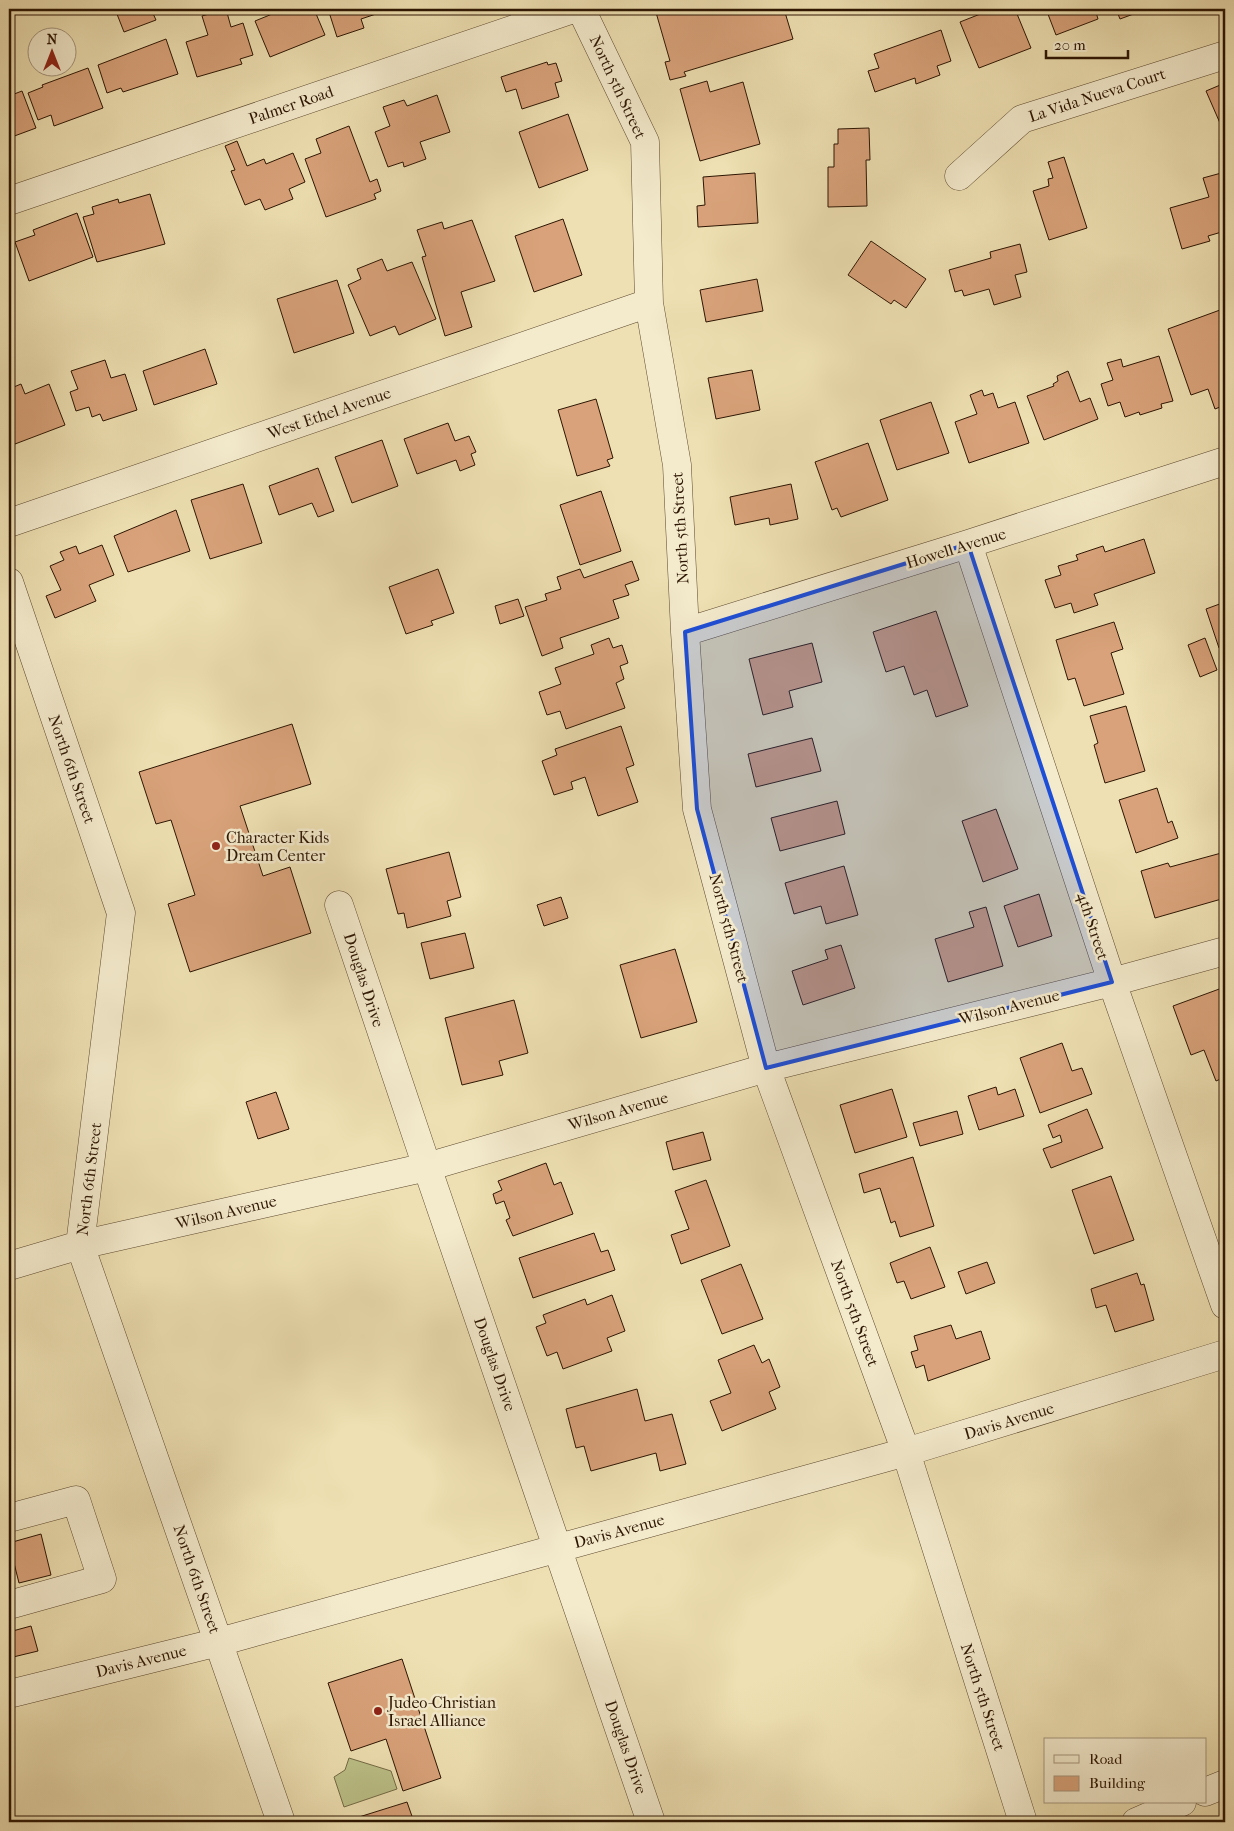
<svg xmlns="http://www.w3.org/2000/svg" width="1234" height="1831" viewBox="0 0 1234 1831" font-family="'IM FELL French Canon',serif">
<rect width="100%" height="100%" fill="#eee0b2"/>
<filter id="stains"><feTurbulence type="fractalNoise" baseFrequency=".004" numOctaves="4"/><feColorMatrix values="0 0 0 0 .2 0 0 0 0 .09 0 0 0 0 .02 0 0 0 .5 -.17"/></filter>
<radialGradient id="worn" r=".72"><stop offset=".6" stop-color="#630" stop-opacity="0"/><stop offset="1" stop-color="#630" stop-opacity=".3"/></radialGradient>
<!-- green -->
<path fill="#bcc189" stroke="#746b46" d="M349,1758L391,1771L397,1789L344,1807L334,1777L345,1770Z"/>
<!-- building -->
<path fill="#d9a27a" stroke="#2c1502" d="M115,9H151L156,20L124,32Z
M226,9L231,27L243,23L253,55L240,59L242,64L197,77L186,42L208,35L202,16Z
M281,9H314L325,35L270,57L255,21L282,10Z
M328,9H391L361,19L364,28L337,37Z
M655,9H784L793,39L684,72L686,76L670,80L665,62L670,61Z
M993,9H1015L1031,48L979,68L960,22Z
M1046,9H1095L1098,19L1056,35Z
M1116,9H1147L1120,19Z
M941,30L951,61L937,66L940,75L916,84L915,78L875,92L868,71L879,68L874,54Z
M166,39L178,74L123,92L121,88L107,93L98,65Z
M547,62L548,65L556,63L562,81L555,83L559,97L522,109L516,89L506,92L501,77Z
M88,68L103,108L54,126L51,115L38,120L28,93L43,87L42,85Z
M707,81L710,92L743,82L760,144L700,161L680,89Z
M1225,83V129L1223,130L1206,91Z
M22,91L36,128L9,138V96Z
M437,95L450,132L420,142L426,159L404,167L403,162L388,167L375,132L390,126L383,107L404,100L407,106Z
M568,114L588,170L539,188L519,132Z
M349,126L370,182L377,179L381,191L374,194L376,199L326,217L305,159L321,153L316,139Z
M869,128L870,160H866L867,206L828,207V167H834V144H838V129Z
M237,141L247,166L264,159L266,164L293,153L305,182L289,189L293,199L265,210L260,199L245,205L231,171L235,170L225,146Z
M1064,157L1087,228L1049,240L1033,191L1049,186L1048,179L1053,178L1048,162Z
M1225,172V231L1208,236L1210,241L1182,249L1170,208L1209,197L1203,178Z
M755,173L758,223L698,227L697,206L705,205L703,177Z
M150,194L165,244L97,262L83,217L94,214L92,207L118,199L119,203Z
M77,213L93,257L29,281L15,242L35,235L33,230Z
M563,219L582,275L534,292L515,236Z
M472,220L495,281L461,292L472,327L445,336L422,257L426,256L417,230L442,222L444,229Z
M871,241L926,279L906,308L894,300L891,304L848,275Z
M1020,244L1027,272L1015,275L1021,297L994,305L989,289L964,296L962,290L955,292L949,270L991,258L990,252Z
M382,259L387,271L412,262L436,319L399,335L395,326L370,336L348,285L361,279L357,269Z
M757,279L763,311L706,322L700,290Z
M337,280L354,333L294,353L277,299Z
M1220,310L1225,324V405L1215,409L1208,389L1191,395L1168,329Z
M205,349L217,384L154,405L143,371Z
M1159,356L1173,401L1161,404L1162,408L1140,415L1139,412L1125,417L1120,402L1108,406L1101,384L1113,380L1107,363L1121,359L1123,367Z
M105,360L111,378L125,374L137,410L103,421L100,414L92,417L89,407L76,411L70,392L78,389L71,371Z
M752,370L760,410L716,419L708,378Z
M1068,371L1080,402L1090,398L1098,419L1044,440L1027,396L1054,386L1053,384L1058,381L1057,376Z
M21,384L25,394L49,384L65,425L15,444L9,429V389Z
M982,390L984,396L993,393L998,408L1015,402L1029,443L969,463L955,422L977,414L970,395Z
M596,399L613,458L607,460L610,466L577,476L558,410Z
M931,402L949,453L897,470L880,420Z
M448,423L455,441L469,436L476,452L471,454L475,465L460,471L456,460L417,474L404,439Z
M382,440L398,486L352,503L335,457Z
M868,443L888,500L841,517L837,508L832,510L815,462Z
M318,468L334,511L318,517L312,503L279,515L269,486Z
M243,484L262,543L210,559L191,500Z
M791,484L798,519L770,525L769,518L735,525L730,497Z
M601,491L621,551L580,565L560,505Z
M176,510L190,551L128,572L114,536Z
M1144,539L1155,573L1094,594L1098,605L1074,613L1071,603L1055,608L1045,580L1061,575L1058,566L1078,560L1076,555L1103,546L1105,552Z
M102,545L114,575L89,585L96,601L55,618L46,596L61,590L50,566L64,560L60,552L76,546L79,554Z
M632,561L639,580L625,585L629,595L613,600L619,618L560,638L563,648L542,656L525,607L547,600L545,594L561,589L557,577L580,569L584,578Z
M438,569L454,613L431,621L433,625L406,634L389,587Z
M518,599L524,616L500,624L495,606Z
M1225,602V646L1219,648L1206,609Z
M936,611L968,706L936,717L927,690L914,695L904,666L886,672L873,632Z
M1114,622L1123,649L1111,653L1124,694L1084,706L1075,678L1068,680L1056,640Z
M609,638L613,648L622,645L628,663L620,666L624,679L616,683L625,708L566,729L560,711L547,715L539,692L561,684L555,668L594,654L591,645Z
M1205,638L1217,670L1200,677L1188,645Z
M812,643L822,682L789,691L793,707L763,715L749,659Z
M1126,706L1145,771L1105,783L1094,745L1098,743L1090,716Z
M292,724L311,784L240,806L263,876L290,867L311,933L190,972L168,904L195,895L171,820L156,824L139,772Z
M621,726L634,765L626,768L638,802L598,816L585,777L571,782L573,789L554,795L542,761L557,755L555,749Z
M812,738L821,771L756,787L748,754Z
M1157,788L1168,823L1172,821L1178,838L1136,853L1119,800Z
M837,801L845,834L780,851L771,818Z
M996,809L1018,869L983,882L962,821Z
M449,852L461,897L447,901L451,916L407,928L404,913L398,914L386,869Z
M1225,852V898L1155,918L1141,871L1168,863L1170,867Z
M844,866L858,915L826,924L821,906L794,914L785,883Z
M1039,894L1052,936L1018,947L1004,906Z
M561,897L568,918L544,926L537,905Z
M986,907L1003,966L948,982L935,939L974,927L969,912Z
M465,933L474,968L430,979L421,943Z
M841,945L855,988L803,1005L792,971L828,959L825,950Z
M675,949L697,1022L641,1038L620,965Z
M1222,988L1225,997V1077L1216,1081L1204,1050L1191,1055L1173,1006Z
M514,1000L528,1053L499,1061L503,1075L462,1085L445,1018Z
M1062,1043L1072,1071L1082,1068L1092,1094L1040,1113L1020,1058Z
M996,1087L998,1095L1015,1089L1024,1116L979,1130L968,1096Z
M892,1089L907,1137L855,1153L840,1105Z
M276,1092L289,1129L258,1139L246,1102Z
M1087,1109L1103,1148L1051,1168L1043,1149L1062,1142L1060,1135L1053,1138L1048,1125Z
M957,1111L963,1134L920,1146L913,1123Z
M703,1132L711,1160L673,1170L666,1142Z
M913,1157L934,1226L900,1237L895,1221L891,1223L880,1188L864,1193L859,1174Z
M546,1163L554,1185L561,1182L573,1214L513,1236L506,1220L510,1218L504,1201L496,1204L493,1194L502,1190L498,1181Z
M1111,1176L1134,1240L1094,1254L1072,1190Z
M706,1180L730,1246L681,1264L671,1235L689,1229L675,1191Z
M594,1233L601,1252L608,1250L615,1270L533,1298L519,1258Z
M930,1247L945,1287L911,1299L904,1281L897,1283L890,1263Z
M987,1262L995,1283L966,1294L958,1272Z
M741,1264L763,1319L722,1334L701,1280Z
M1137,1273L1141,1285L1144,1284L1154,1320L1115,1332L1106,1305L1096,1308L1091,1289Z
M612,1295L625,1331L607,1338L612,1351L563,1369L557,1352L547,1356L536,1327L546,1323L543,1315L585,1299L587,1305Z
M951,1325L956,1339L981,1331L990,1359L928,1381L924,1365L916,1368L911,1352L918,1350L914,1336Z
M754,1345L762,1363L769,1359L780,1387L769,1392L776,1409L722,1431L710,1401L731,1393L718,1360Z
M637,1389L645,1421L672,1414L686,1464L660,1471L656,1453L591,1471L584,1446L576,1448L566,1409Z
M41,1534L51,1575L19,1583L9,1543Z
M31,1626L38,1651L9,1658V1632Z
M402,1659L441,1778L403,1791L386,1739L351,1751L328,1683Z
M407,1802L414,1822H343Z"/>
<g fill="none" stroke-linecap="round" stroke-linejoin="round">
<defs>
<path id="minor" d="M581,9L645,142L649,303L677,465L685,632L697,809L766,1068L906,1452L1023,1822
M959,176L1022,119L1225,55
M9,201L573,9
M9,523L649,303
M968,544L1112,982L1225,1305
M9,582L121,913L80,1245L281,1822
M685,632L968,544L1225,461
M339,905L427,1167L651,1822
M9,1266L80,1245L427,1167L766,1068L1112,982L1225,951
M9,1518L76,1500L102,1579L9,1605
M9,1694L219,1642L906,1452L1225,1354
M1205,1792L1225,1784
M1136,1822L1182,1802"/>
</defs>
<!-- minor casing -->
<use href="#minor" stroke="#5c482e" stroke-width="29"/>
<!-- minor -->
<use href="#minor" stroke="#f4ebcd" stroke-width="28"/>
</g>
<!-- marked area -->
<path fill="#1d4ed8" fill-opacity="0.2" stroke="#1d4ed8" stroke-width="4" stroke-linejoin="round" d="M968,544L1112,982L766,1068L697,809L685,632Z"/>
<!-- markers -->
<g fill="#8f2418" stroke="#f4ebcd" stroke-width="2">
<circle cx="216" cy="846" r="5"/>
<circle cx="378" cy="1711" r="5"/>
</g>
<g text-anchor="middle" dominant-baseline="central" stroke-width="5" stroke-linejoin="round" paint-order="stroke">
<!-- street labels -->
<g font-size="16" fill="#2c1502" stroke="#f4ebcd">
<text transform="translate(618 87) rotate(65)">North 5th Street</text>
<text transform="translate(1097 95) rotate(-18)">La Vida Nueva Court</text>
<text transform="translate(291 105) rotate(-19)">Palmer Road</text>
<text transform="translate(329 413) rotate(-19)">West Ethel Avenue</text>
<text transform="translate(680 528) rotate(-93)">North 5th Street</text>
<text transform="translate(956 548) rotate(-17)">Howell Avenue</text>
<text transform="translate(72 769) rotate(71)">North 6th Street</text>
<text transform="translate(1093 926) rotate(72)">4th Street</text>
<text transform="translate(729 928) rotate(75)">North 5th Street</text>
<text transform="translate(364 980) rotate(72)">Douglas Drive</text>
<text transform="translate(1009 1007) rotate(-14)">Wilson Avenue</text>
<text transform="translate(618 1111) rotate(-16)">Wilson Avenue</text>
<text transform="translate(89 1179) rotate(-83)">North 6th Street</text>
<text transform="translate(226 1212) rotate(-13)">Wilson Avenue</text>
<text transform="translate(855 1313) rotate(70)">North 5th Street</text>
<text transform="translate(495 1364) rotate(71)">Douglas Drive</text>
<text transform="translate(1009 1421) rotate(-17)">Davis Avenue</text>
<text transform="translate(619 1531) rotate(-15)">Davis Avenue</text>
<text transform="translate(197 1579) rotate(71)">North 6th Street</text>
<text transform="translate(141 1661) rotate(-14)">Davis Avenue</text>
<text transform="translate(983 1697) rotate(72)">North 5th Street</text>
<text transform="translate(626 1747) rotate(71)">Douglas Drive</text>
</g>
<!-- poi labels -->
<g font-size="16" fill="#2c1502" stroke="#f4ebcd" text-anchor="start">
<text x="226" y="837">Character Kids<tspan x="226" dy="18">Dream Center</tspan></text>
<text x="388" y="1702">Judeo-Christian<tspan x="388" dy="18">Israel Alliance</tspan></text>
</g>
</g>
<!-- margin -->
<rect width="1234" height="1831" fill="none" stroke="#eee0b2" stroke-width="30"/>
<rect x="10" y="10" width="1214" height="1811" fill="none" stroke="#2c1502" stroke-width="2.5"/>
<rect x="15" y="15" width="1204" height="1801" fill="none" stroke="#2c1502"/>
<!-- legend -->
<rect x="1044" y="1738" width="162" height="65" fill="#f4ebcd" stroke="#a4957c"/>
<rect x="1054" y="1755" width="25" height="8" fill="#f4ebcd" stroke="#a4957c"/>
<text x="1089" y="1764" font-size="15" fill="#2c1502">Road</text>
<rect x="1054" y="1776" width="25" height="15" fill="#d9a27a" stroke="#a4957c"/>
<text x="1089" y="1788" font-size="15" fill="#2c1502">Building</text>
<!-- north arrow -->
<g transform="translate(52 52)"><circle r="24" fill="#f4ebcd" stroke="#a4957c"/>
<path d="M0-4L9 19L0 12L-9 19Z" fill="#8f2418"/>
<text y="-8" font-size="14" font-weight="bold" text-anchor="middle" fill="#2c1502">N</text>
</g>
<!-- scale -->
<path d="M1046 50v8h82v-8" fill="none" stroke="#2c1502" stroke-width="2.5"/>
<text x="1054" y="50" font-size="15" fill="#2c1502" stroke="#f4ebcd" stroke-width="4" paint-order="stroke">20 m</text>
<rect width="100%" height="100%" filter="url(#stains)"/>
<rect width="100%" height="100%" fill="url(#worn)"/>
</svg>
